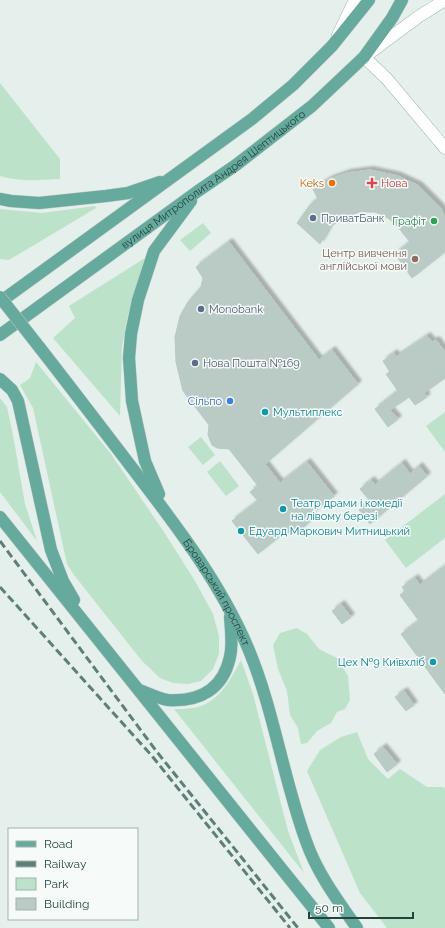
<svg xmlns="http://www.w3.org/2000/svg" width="445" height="928" viewBox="0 0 445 928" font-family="Raleway,sans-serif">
<defs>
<filter id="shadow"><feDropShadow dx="3.5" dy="-3.5" stdDeviation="1" flood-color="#0004"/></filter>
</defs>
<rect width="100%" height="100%" fill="#e5efec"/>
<!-- green -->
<path fill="#bde2ca" d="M0,83L60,159V179C40,180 19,182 0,176Z
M95,206L96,208L9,260L0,259V209L42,213Z
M203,223L211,233L190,251L180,240Z
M145,258L128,315L122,346L120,416L53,338L75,318L69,306Z
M36,362L111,454L164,532L195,581L213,614L219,636V654L213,669L201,681L188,684L173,683L160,678L142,661L74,575L67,564L33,408L20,385L30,378Z
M0,398L7,407L13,435L25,504L37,541L0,492Z
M445,412V452L426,426Z
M201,437L215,455L203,465L188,447Z
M220,461L239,486L226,496L207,472Z
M445,494V538L406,568L385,540Z
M297,628L307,634L319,649L337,658L348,676L350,700L345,709L337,712L331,723L317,731L307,743L301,744L298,728L290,715L287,691L278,669L273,645L280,633Z
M241,660L253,694L288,831L304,873L174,709C180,709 186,709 192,708C218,705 230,680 241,660Z
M357,732L368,759L388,779L400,769L427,787H444L445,789V928H387L360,893L307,771L320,750L341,737Z"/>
<!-- building -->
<path fill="#bacbc5" stroke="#b7cac4" filter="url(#shadow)" d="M370,170L398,176L419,186L441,208L445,218V252L412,278L395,254L410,242L397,226L388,218L375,212H359L330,226L320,244L297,223L310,205L318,199L313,189L330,179L347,173Z
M229,242L319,360L332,350L358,384L265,464L280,483L307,462L334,496L309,516L312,520L295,534L285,532L258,554L232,521L258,501L250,492L258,486L229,449L217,448L212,445L208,435L209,425L183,391L176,362L175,337L180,316L188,302L201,287L203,278L196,267Z
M427,336L432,342L436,340L445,352V378L424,393L427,397L415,405L409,397L390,410L398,419L388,427L375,409L398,391L386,374L390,372L383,361L394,353L396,357Z
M402,463L410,474L419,466L427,476L370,524L359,510L370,501L360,489L371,480L375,485Z
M445,566V694L401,634L419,621L400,595L405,591L402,587L415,578L420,585Z
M341,604L351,617L342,624L332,611Z
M404,691L414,705L406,711L395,697Z
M383,747L397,764L387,772L374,754Z"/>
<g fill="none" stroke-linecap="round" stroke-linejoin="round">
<defs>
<path id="minor" d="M445,0L418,17L364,57L387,79L445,148
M338,35L355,0"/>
<g id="major">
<path d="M0,199L11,201L39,203L106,196L128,193L160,182"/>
<path d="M0,302L252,119L293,85L332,46L369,0"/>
<path id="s1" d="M0,335L198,191L236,165L312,106L364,57L392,18L402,0"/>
<path id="s2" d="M40,348C72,389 104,431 136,473C178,528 221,584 248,648C274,710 283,778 306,841C317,873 338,901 357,928"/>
<path d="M0,379L12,390L18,401L51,550L63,581L74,600"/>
<path d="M159,494L145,461L132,401L129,358L131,334L138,300L154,251L191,201"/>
<path d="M0,517L329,928"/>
<path d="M139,690C148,693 159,699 168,700C200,702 223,689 230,657C233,644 231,630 230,617"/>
</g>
</defs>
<!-- minor casing -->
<use href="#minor" stroke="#a7b8b4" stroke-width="13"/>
<!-- major casing -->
<use href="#major" stroke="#c1cbc9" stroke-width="13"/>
<!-- minor -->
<use href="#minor" stroke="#fff" stroke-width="12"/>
<!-- major -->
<use href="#major" stroke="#66a99d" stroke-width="12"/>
<!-- rail -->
<path stroke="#5d7f78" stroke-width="3" stroke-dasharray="8 4" stroke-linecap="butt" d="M0,541L157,752L298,928
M0,587L152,756L290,928"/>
<defs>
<path id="major-bridge" d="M0,297L40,348"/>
</defs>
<!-- major-bridge casing -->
<use href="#major-bridge" stroke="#c1cbc9" stroke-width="13" stroke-linecap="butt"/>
<!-- major-bridge -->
<use href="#major-bridge" stroke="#66a99d" stroke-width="12"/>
</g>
<!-- markers -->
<circle fill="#e8710a" stroke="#f6fbf9" stroke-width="1.5" cx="332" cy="183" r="4"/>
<path fill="#e0444e" stroke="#f6fbf9" stroke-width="1.5" d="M370 177h4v4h4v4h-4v4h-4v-4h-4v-4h4z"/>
<g fill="#5c6f8a" stroke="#f6fbf9" stroke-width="1.5">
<circle cx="313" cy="218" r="4"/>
<circle cx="201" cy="309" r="4"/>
<circle cx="195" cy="363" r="4"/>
</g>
<circle fill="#2e9e5b" stroke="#f6fbf9" stroke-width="1.5" cx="434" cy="221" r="4"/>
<circle fill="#8d6e63" stroke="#f6fbf9" stroke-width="1.5" cx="415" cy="259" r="4"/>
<circle fill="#3f7fe0" stroke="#f6fbf9" stroke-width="1.5" cx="230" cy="401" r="4"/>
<g fill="#0f9aa8" stroke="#f6fbf9" stroke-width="1.5">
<circle cx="265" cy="412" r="4"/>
<circle cx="283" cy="509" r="4"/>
<circle cx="241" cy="531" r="4"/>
<circle cx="433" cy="662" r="4"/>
</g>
<g text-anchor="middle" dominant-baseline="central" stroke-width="3" stroke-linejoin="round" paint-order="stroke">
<!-- street labels -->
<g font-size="11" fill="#22443d" stroke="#f6fbf9">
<text stroke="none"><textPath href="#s1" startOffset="264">вулиця Митрополита Андрея Шептицького</textPath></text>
<text stroke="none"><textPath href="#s2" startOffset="302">Броварський проспект</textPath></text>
</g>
<!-- food labels -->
<g font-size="11" fill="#c56008" stroke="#f6fbf9" text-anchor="end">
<text x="324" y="183">Keks</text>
</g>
<!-- health labels -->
<g font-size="11" fill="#be3a42" stroke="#f6fbf9" text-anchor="start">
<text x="381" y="183">Нова</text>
</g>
<!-- service labels -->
<g font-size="11" fill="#4e5e75" stroke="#f6fbf9" text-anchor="start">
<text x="321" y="218">ПриватБанк</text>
<text x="209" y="309">Monobank</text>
<text x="203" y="363">Нова Пошта №169</text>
</g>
<!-- leisure labels -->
<g font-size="11" fill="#27864d" stroke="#f6fbf9" text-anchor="end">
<text x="426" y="221">Графіт</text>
</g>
<!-- education labels -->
<g font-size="11" fill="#785e54" stroke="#f6fbf9" text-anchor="end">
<text x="407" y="253">Центр вивчення<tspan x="407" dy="13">англійської мови</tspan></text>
</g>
<!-- shop labels -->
<g font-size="11" fill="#366cbe" stroke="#f6fbf9" text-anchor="end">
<text x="222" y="401">Сільпо</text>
</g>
<!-- culture labels -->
<g font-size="11" fill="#0d838f" stroke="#f6fbf9" text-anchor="start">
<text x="273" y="412">Мультиплекс</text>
<text x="291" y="503">Театр драми і комедії<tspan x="291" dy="13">на лівому березі</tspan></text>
<text x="249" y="531">Едуард Маркович Митницький</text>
<text x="425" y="662" text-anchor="end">Цех №9 Київхліб</text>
</g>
</g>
<!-- legend -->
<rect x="8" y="828" width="130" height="92" fill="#f6fbf9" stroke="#a1b2ae"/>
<rect x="16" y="841" width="20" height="6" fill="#66a99d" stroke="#a1b2ae"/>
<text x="44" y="848" font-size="12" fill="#22443d">Road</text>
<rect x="16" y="861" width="20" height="6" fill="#5d7f78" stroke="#a1b2ae"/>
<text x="44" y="868" font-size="12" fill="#22443d">Railway</text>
<rect x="16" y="878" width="20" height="12" fill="#bde2ca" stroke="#a1b2ae"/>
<text x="44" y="888" font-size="12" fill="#22443d">Park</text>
<rect x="16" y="898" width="20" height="12" fill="#bacbc5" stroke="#a1b2ae"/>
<text x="44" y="908" font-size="12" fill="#22443d">Building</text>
<!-- scale -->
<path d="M309 912v6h104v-6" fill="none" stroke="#22443d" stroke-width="2"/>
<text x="315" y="912" font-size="12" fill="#22443d" stroke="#f6fbf9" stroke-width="3" paint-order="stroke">50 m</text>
</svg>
